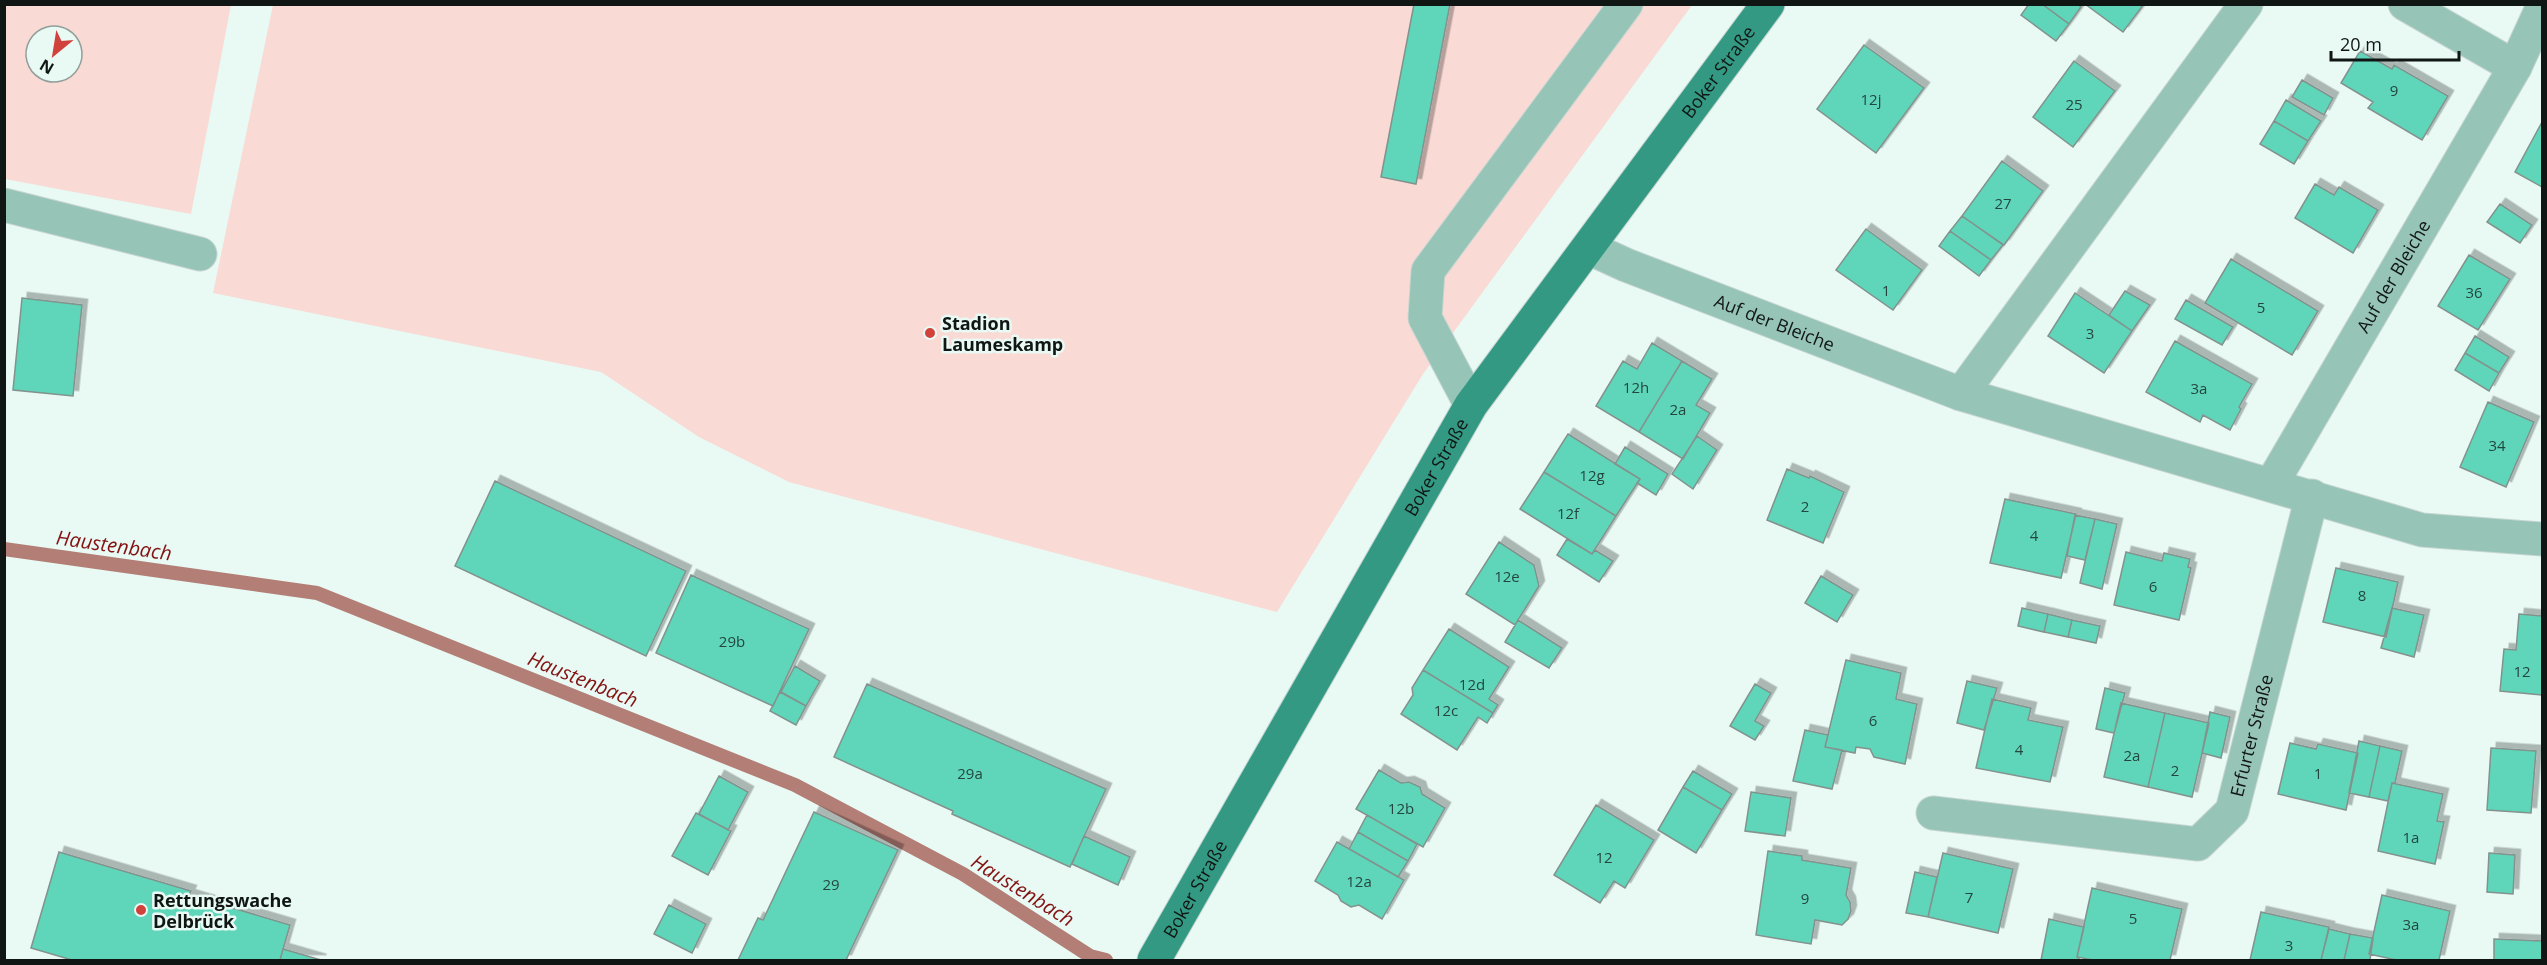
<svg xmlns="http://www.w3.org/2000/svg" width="2547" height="965" viewBox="0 0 2547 965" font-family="'Open Sans',sans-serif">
<defs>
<filter id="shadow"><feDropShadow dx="5.5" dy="-5.5" stdDeviation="0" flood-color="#0004"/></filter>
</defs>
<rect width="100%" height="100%" fill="#e9f9f4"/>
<!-- green -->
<path fill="#f9dad5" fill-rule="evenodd" d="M4,5H231L191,214L5,179ZM36,36H72V72H36Z
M273,5H1692L1423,374L1277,612L789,482L699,437L601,372L213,293Z"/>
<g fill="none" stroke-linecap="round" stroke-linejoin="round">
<!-- stream -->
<path stroke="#b27e76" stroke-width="14" d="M4,549L317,593L795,785L963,874L1090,956L1106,960"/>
</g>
<!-- building -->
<path fill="#5ed6ba" stroke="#83928d" stroke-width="1.5" filter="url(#shadow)" d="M1414,4H1450L1416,184L1381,177Z
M2029,4H2042L2069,24L2056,41L2021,15Z
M2042,4H2077L2081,7L2069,24Z
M2085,4H2144L2123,32Z
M1864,45L1924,88L1876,153L1817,109Z
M2360,51L2392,69L2394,65L2448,96L2422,140L2368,108L2373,102L2341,83Z
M2074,61L2115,91L2073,147L2033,117Z
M2302,80L2333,98L2324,115L2292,97Z
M2286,100L2321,121L2308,141L2274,121Z
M2274,121L2308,141L2294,164L2260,144Z
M2542,122V187L2515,172Z
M2002,161L2043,191L2004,245L1962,216Z
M2315,184L2334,195L2339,187L2378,210L2353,253L2295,218Z
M2500,204L2532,225L2520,243L2487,222Z
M1962,216L2003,245L1991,260L1950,231Z
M1866,229L1922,270L1893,310L1836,270Z
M1950,231L1991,260L1979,276L1939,246Z
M2469,255L2510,279L2478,330L2438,306Z
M2231,259L2318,311L2292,355L2205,303Z
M2125,291L2150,305L2132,331L2109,315Z
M2075,293L2132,331L2104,373L2048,336Z
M22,298L82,305L73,396L13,390Z
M2186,300L2233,327L2222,345L2175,319Z
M2475,336L2509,357L2499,373L2465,353Z
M2175,341L2252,384L2239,407L2241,409L2230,430L2203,415L2200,422L2146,392Z
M1652,343L1682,361L1639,432L1596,406L1623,361L1637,369Z
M2465,353L2499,373L2489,391L2455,370Z
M1682,361L1712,379L1696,405L1710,413L1683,459L1639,432Z
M2488,402L2534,422L2506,487L2460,467Z
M1568,434L1640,479L1616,516L1544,472Z
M1697,436L1717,450L1693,489L1672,474Z
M1625,447L1668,474L1656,495L1637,483L1640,479L1615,464Z
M1787,469L1809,478L1810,476L1844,492L1823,543L1767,520Z
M1544,472L1616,516L1592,554L1520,509Z
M495,481L686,571L646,656L455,566Z
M2005,499L2076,514L2061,578L1990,563Z
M2075,515L2095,519L2085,560L2067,556Z
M2095,519L2117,524L2102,589L2080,583Z
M1567,539L1592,554L1595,550L1613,561L1599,582L1557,555Z
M1499,542L1534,565L1539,586L1515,625L1466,594Z
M2126,552L2162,561L2164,553L2190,559L2188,567L2191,568L2179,620L2114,605Z
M2336,568L2398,582L2386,637L2323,622Z
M691,575L809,629L773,706L656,653Z
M1821,576L1853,595L1837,622L1805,603Z
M2022,608L2048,614L2044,632L2018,626Z
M2392,608L2424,615L2414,657L2381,648Z
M2048,614L2072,620L2068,637L2044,632Z
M2519,614L2542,616V695L2500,691L2504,649L2516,650Z
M1518,620L1562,648L1549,668L1505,642Z
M2072,620L2100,626L2096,643L2068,637Z
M1449,629L1509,667L1489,699L1498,705L1493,713L1423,670Z
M1846,660L1901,673L1896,699L1917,704L1905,764L1874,757L1870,749L1856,747L1855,753L1825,747Z
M795,666L820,681L806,706L781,692Z
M1423,670L1493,713L1487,723L1478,717L1457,750L1401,714L1413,695L1412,688Z
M1967,681L1997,688L1984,730L1957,723Z
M867,684L1106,789L1070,867L952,814L953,811L834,757Z
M1755,684L1771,693L1755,721L1764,726L1755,740L1730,726Z
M2105,688L2125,693L2114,733L2096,729Z
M780,692L806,706L796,725L770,711Z
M1992,699L2031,708L2028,720L2063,727L2050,782L1976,768Z
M2121,703L2165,713L2148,787L2104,777Z
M2210,712L2230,717L2221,758L2202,753Z
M2165,713L2209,723L2192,797L2148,787Z
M1805,730L1828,735L1825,747L1842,750L1832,789L1793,781Z
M2359,741L2380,746L2369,797L2349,793Z
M2290,743L2316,749L2318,744L2358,753L2346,810L2278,794Z
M2380,746L2402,751L2395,783H2392L2388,801L2369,797Z
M2491,748L2536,751L2531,813L2487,810Z
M1379,770L1401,783L1409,782L1420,787L1422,794L1445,808L1423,847L1356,809Z
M1693,771L1732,794L1722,810L1683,787Z
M719,776L748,792L728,830L699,814Z
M2392,783L2443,794L2437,821L2444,822L2435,864L2378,851Z
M1683,787L1722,810L1696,853L1658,830Z
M1751,792L1791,798L1785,836L1745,831Z
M1596,805L1654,840L1625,888L1614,881L1600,903L1554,875Z
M814,812L898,850L846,960H738L758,918L763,920Z
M696,813L731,831L708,875L672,856Z
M1367,815L1417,844L1408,861L1358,832Z
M1358,832L1408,861L1398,877L1349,849Z
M1084,836L1130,857L1118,885L1072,864Z
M1337,842L1404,880L1382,919L1359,905L1351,907L1341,901L1338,895L1315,881Z
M1768,851L1802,856V860L1851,868L1846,895L1850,902L1851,911L1848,919L1842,925L1815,920L1811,944L1756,935Z
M59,852L191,891L189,895L290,925L280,960H72L31,948Z
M1943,853L2013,869L1998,933L1928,917Z
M2489,853L2515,855L2513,894L2487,892Z
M1915,872L1937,877L1928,917L1906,913Z
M2092,888L2182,909L2170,960H2093L2077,957Z
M2382,895L2450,911L2439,960H2396L2369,954Z
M669,905L706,924L692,953L654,934Z
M2261,912L2329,927L2321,960H2250Z
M2049,919L2084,927L2077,957L2079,958V960H2041Z
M2329,929L2350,934L2344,960H2321Z
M2350,934L2373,938L2370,960H2344Z
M2494,939L2542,941V960H2494Z
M283,949L321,960H280Z"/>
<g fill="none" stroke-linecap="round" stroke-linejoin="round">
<defs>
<g id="minor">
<path d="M2405,4L2515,67"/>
<path d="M4,205L200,254"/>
<path id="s1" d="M1589,248L1626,265L1961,394L2422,530L2542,539"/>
<path d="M1961,394L2246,4"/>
<path d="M1471,405L1425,318L1428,271L1626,4"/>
<path id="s2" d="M2271,485L2515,67L2542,8"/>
<path id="s3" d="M1933,813L2198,844L2232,811L2312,496"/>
</g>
<g id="major">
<path id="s4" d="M1154,960L1471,405L1768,4"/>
</g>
</defs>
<!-- minor casing -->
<use href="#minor" stroke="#c6d5d0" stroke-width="35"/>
<!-- major casing -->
<use href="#major" stroke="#c6d5d0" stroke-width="35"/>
<!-- minor -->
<use href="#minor" stroke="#96c4b7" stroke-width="33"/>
<!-- major -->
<use href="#major" stroke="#349983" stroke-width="33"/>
</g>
<!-- markers -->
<g fill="#d0423b" stroke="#e9f9f4" stroke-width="2">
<circle cx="930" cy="333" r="6"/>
<circle cx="141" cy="910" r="6"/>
</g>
<g text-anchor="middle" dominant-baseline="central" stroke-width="5" stroke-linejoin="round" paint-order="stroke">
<!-- number labels -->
<g font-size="15" fill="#24463e">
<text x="2394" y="90">9</text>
<text x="1871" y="99">12j</text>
<text x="2074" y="104">25</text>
<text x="2003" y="203">27</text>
<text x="1886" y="290">1</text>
<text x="2474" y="292">36</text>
<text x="2261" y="307">5</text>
<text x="2090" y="333">3</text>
<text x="1636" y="387">12h</text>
<text x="2199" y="388">3a</text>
<text x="1678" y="409">2a</text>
<text x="2497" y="445">34</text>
<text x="1592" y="475">12g</text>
<text x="1805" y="506">2</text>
<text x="1568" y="513">12f</text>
<text x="2034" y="535">4</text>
<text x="1507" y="576">12e</text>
<text x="2153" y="586">6</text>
<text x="2362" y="595">8</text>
<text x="732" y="641">29b</text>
<text x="2522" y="671">12</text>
<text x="1472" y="684">12d</text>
<text x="1446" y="710">12c</text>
<text x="1873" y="720">6</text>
<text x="2019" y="749">4</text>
<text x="2132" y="755">2a</text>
<text x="2175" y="770">2</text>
<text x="970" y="773">29a</text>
<text x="2318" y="773">1</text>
<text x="1401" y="808">12b</text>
<text x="2411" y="837">1a</text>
<text x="1604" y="857">12</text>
<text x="1359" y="881">12a</text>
<text x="831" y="884">29</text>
<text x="1969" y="897">7</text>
<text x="1805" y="898">9</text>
<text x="2133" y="918">5</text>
<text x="2411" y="924">3a</text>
<text x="2289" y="945">3</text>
</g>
<!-- street labels -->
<g font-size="18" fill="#101614" stroke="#e9f9f4">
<text stroke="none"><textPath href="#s4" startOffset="1054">Boker Straße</textPath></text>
<text stroke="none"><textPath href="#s2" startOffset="242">Auf der Bleiche</textPath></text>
<text stroke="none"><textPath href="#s1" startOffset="200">Auf der Bleiche</textPath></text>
<text stroke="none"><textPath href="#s4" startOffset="568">Boker Straße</textPath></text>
<text stroke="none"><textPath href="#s3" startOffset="392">Erfurter Straße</textPath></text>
<text stroke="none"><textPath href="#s4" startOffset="82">Boker Straße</textPath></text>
</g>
<!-- poi labels -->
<g font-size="18" font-weight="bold" fill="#101614" stroke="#e9f9f4" text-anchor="start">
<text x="942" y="323">Stadion<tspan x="942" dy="21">Laumeskamp</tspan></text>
<text x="153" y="900">Rettungswache<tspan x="153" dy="21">Delbrück</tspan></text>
</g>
<!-- water labels -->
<g font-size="20" font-style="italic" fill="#831313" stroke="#e9f9f4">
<text transform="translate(114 545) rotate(8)">Haustenbach</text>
<text transform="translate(583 679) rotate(22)">Haustenbach</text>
<text transform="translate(1023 890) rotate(32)">Haustenbach</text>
</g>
</g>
<!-- border -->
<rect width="2547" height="965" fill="none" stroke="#101614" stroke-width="12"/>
<!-- north arrow -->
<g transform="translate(54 54) rotate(210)"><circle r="28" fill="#e9f9f4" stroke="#929e9a" stroke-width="1.5"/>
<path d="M0-4.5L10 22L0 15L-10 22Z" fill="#d0423b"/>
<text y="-9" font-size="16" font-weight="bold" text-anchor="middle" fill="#101614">N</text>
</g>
<!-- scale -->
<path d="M2331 51v9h128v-9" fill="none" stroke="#101614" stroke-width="3"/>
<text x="2340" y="51" font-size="18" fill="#101614" stroke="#e9f9f4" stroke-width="4.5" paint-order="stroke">20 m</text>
</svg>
